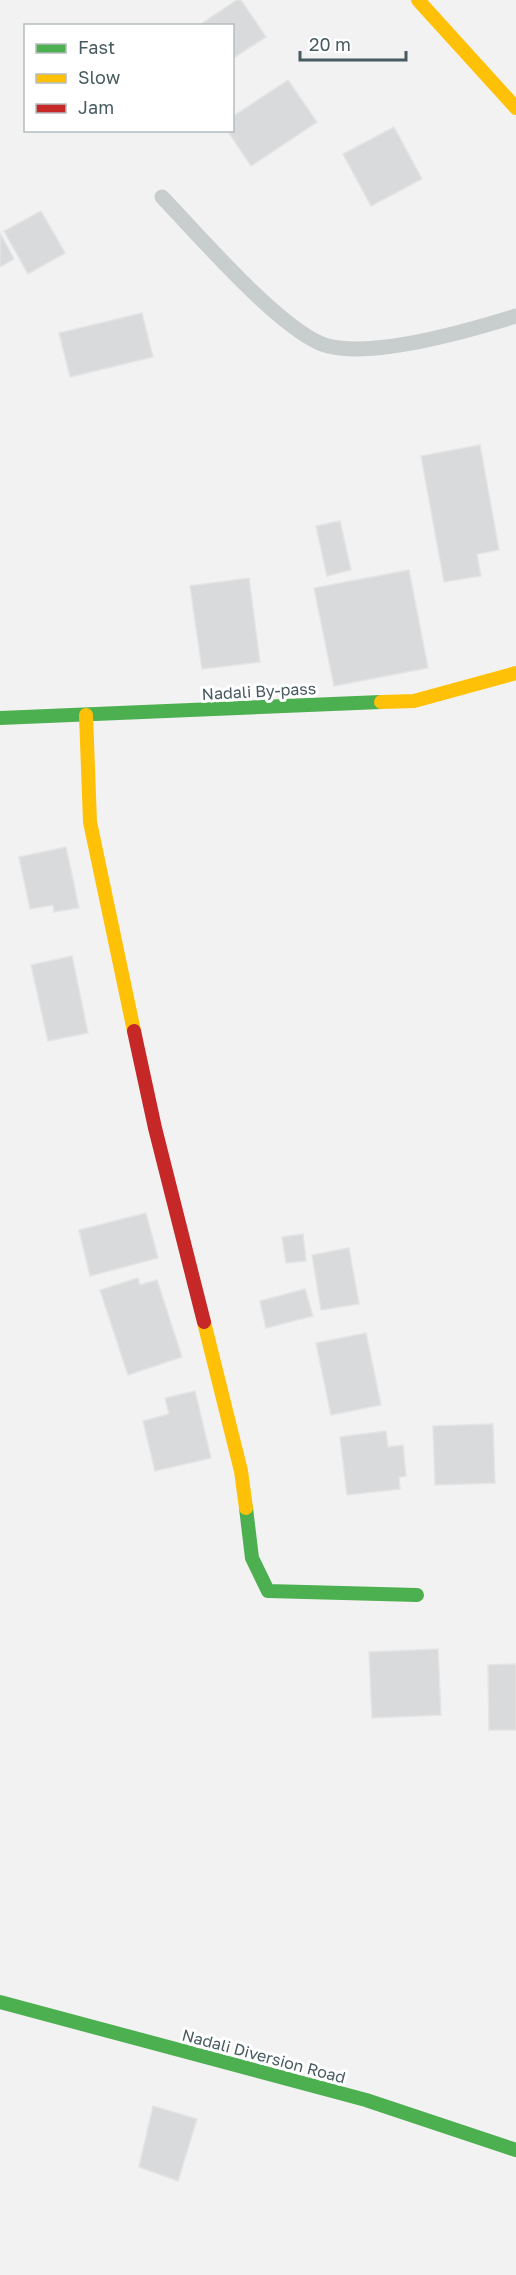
<svg xmlns="http://www.w3.org/2000/svg" width="516" height="2275" viewBox="0 0 516 2275" font-family="'Golos Text',sans-serif">
<rect width="100%" height="100%" fill="#f3f2f2"/>
<!-- building -->
<path fill="#d9dadb" stroke="#e4e4e5" stroke-width="1.5" d="M237,0H241L266,37L232,59V26H198Z
M288,80L317,122L251,166L227,130H232V117Z
M394,127L422,179L371,206L343,154Z
M41,211L65,253L28,274L4,231Z
M0,233L14,259L0,267Z
M142,313L153,357L70,377L59,333Z
M480,445L499,550L477,554L481,576L444,582L421,456Z
M340,521L351,570L327,576L316,526Z
M409,570L428,668L334,686L314,588Z
M249,578L260,662L202,669L190,586Z
M66,847L79,908L54,912L53,905L30,909L19,857Z
M72,956L88,1033L48,1041L31,965Z
M146,1213L158,1258L90,1276L79,1230Z
M303,1234L306,1261L286,1263L282,1237Z
M349,1248L359,1304L321,1310L312,1255Z
M138,1278L140,1285L157,1280L182,1357L128,1375L100,1290Z
M305,1289L313,1316L266,1328L260,1301Z
M366,1333L381,1405L331,1415L316,1343Z
M195,1391L211,1458L155,1471L143,1421L169,1414L165,1398Z
M493,1424L495,1483L435,1485L433,1426Z
M386,1431L388,1447L403,1445L406,1476L399,1477L400,1489L347,1495L340,1437Z
M438,1649L441,1715L372,1718L369,1652Z
M516,1664V1730H489L488,1665Z
M153,2106L197,2119L178,2181L139,2167Z"/>
<g fill="none" stroke-linecap="round" stroke-linejoin="round">
<!-- lane -->
<path stroke="#c8cdce" stroke-width="15" d="M162,197C196,232 284,335 328,346C376,358 468,331 516,316"/>
<!-- fast -->
<path stroke="#4caf50" stroke-width="14" d="M0,718L381,702
M246,1508L252,1558L268,1591L417,1595
M0,2002L366,2100L516,2150"/>
<!-- slow -->
<path stroke="#ffc107" stroke-width="14" d="M418,0L516,108
M381,702L414,701L516,673
M86,715L90,822L134,1031
M204,1322L241,1471L246,1508"/>
<!-- jam -->
<path stroke="#c62828" stroke-width="14" d="M134,1031L155,1128L204,1322"/>
</g>
<g text-anchor="middle" dominant-baseline="central" stroke-width="6" stroke-linejoin="round" paint-order="stroke">
<!-- street labels -->
<g font-size="16" fill="#475b61" stroke="#fff">
<text transform="translate(259 691) rotate(-3)">Nadali By-pass</text>
<text transform="translate(264 2056) rotate(15)">Nadali Diversion Road</text>
</g>
</g>
<!-- legend -->
<rect x="24" y="24" width="210" height="108" fill="#ffffff" stroke="#b5bdc0" stroke-width="1.5"/>
<rect x="36" y="44" width="30" height="9" fill="#4caf50" stroke="#b5bdc0" stroke-width="1.5"/>
<text x="78" y="54" font-size="18" fill="#475b61">Fast</text>
<rect x="36" y="74" width="30" height="9" fill="#ffc107" stroke="#b5bdc0" stroke-width="1.5"/>
<text x="78" y="84" font-size="18" fill="#475b61">Slow</text>
<rect x="36" y="104" width="30" height="9" fill="#c62828" stroke="#b5bdc0" stroke-width="1.5"/>
<text x="78" y="114" font-size="18" fill="#475b61">Jam</text>
<!-- scale -->
<path d="M300 51v9h106v-9" fill="none" stroke="#475b61" stroke-width="3"/>
<text x="309" y="51" font-size="18" fill="#475b61" stroke="#ffffff" stroke-width="4.5" paint-order="stroke">20 m</text>
</svg>
